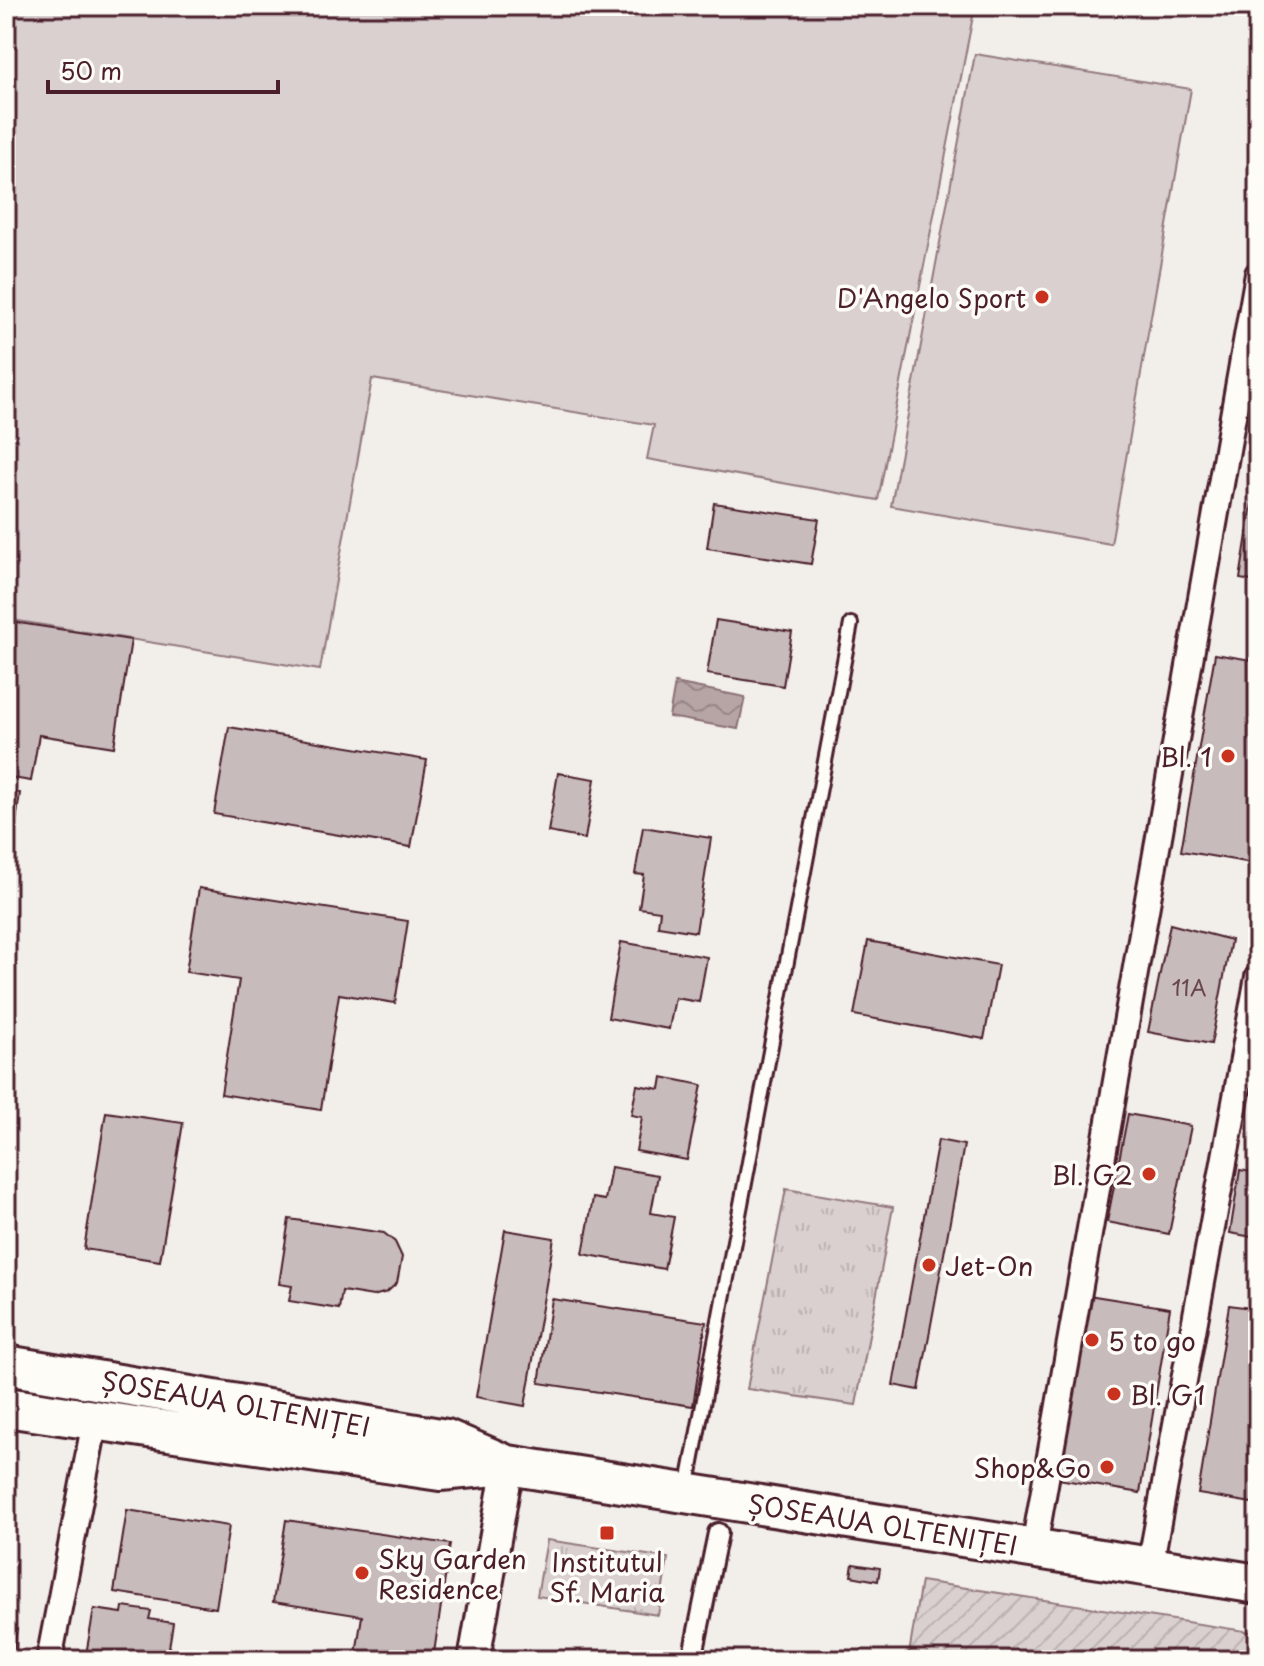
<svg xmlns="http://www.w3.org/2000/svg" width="1264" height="1666" viewBox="0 0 1264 1666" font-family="'Playpen Sans',sans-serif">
<defs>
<pattern id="park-tufts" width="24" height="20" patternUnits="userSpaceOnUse" patternTransform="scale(2)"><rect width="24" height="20" fill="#d9d0cf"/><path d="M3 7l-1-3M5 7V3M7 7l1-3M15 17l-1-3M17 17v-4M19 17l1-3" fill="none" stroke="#bcb2b2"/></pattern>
<pattern id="garden-furrows" width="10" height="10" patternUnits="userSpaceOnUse" patternTransform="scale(2)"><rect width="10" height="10" fill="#d9d0cf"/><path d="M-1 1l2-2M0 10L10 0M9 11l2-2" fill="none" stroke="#bcb2b2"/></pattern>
<pattern id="water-waves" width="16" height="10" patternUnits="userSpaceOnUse" patternTransform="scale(2)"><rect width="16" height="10" fill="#b7a5a6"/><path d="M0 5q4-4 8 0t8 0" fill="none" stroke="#978687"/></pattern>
</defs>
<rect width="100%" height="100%" fill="#f2efeb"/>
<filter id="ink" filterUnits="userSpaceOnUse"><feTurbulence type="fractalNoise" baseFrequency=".0125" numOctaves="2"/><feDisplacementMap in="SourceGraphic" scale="16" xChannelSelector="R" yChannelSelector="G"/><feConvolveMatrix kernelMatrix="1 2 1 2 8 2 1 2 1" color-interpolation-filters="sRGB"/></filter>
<g filter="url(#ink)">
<!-- grass -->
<path fill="#d9d0cf" stroke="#92787d" stroke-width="2" d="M6,6H975L878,500L647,459L654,425L372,379L320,670L6,619Z
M975,54L1191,89L1111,544L891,506Z"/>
<!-- park -->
<path fill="url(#park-tufts)" stroke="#92787d" stroke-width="2" d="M786,1189L893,1207L856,1405L747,1389Z
M547,1540L668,1558L658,1615L537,1596Z"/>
<!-- garden -->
<path fill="url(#garden-furrows)" stroke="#92787d" stroke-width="2" d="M921,1581L1258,1633V1660H908Z"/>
<!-- water -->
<path fill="url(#water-waves)" stroke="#8b6f75" stroke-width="2" d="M675,683L745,697L738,729L669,717Z"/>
<!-- building -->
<path fill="#c8bbbb" stroke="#4a1f2b" stroke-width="2" d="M1258,465V582L1240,579Z
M714,503L819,519L811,564L707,548Z
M716,620L792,632L783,686L707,674Z
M6,621L131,640L114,747L39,735L31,781L6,777Z
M1215,654L1258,661V864L1181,851Z
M229,727L427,760L411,847L214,814Z
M558,773L595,779L585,839L548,832Z
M6,791L20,793L12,850L6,849Z
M643,827L711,838L696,932L658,926L660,911L639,908L644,875L635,874Z
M199,888L408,921L395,1003L339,994L321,1110L221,1094L239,980L186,972Z
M1170,924L1231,940L1211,1044L1148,1032Z
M868,941L998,965L984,1039L854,1015Z
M621,942L707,957L699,1002L675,998L669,1029L608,1018Z
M662,1077L702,1085L687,1160L636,1151L642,1117L631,1115L637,1085L660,1089Z
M106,1112L183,1123L160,1261L84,1249Z
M1128,1114L1191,1126L1169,1234L1107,1222Z
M938,1140L964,1145L919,1390L893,1385Z
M611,1167L658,1175L651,1213L674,1217L664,1269L583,1254L593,1198L605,1200Z
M1240,1170L1258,1173V1238L1230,1233Z
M289,1219L384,1233L395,1242L402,1257L397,1283L387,1292L373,1296L342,1291L339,1309L289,1301L292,1286L279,1284Z
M505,1230L554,1238L525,1406L476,1397Z
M1088,1295L1170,1308L1140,1493L1058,1479Z
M552,1299L706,1322L693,1406L539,1383Z
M1229,1305L1258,1309V1504L1198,1494Z
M127,1510L229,1526L216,1608L114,1592Z
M286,1520L450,1544L433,1660H355L362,1616L273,1602Z
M853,1564L880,1568L878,1581L851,1576Z
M123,1607L151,1611L149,1619L173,1623L167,1660H85L94,1609L122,1613Z
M6,1609L12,1610L9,1627L17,1629L12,1660H6Z"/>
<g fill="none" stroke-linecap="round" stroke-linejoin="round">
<defs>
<path id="service" d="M687,1489L851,624"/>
<path id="pedestrian" d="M692,1660L718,1533"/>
<path id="minor" d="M1034,1547L1258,274
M1150,1566L1258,977
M49,1660L95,1421"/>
<path id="tertiary" d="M474,1660L508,1465"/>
<path id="primary" d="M6,1365L446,1439L502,1463
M6,1407L440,1471L508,1465L1258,1584"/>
</defs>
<!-- service casing -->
<use href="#service" stroke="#4a1f2b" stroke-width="18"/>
<!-- pedestrian casing -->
<use href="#pedestrian" stroke="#4a1f2b" stroke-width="24"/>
<!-- minor casing -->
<use href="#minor" stroke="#4a1f2b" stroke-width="30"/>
<!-- tertiary casing -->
<use href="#tertiary" stroke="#4a1f2b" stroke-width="36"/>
<!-- primary casing -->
<use href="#primary" stroke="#4a1f2b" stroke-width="44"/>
<!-- service -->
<use href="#service" stroke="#fdfcf7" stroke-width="12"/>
<!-- pedestrian -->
<use href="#pedestrian" stroke="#fdfcf7" stroke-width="18"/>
<!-- minor -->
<use href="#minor" stroke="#fdfcf7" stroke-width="24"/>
<!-- tertiary -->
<use href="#tertiary" stroke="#fdfcf7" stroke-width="30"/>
<!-- primary -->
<use href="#primary" stroke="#fdfcf7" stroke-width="38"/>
</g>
</g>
<!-- markers -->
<g fill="#c8321e" stroke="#fdfcf7" stroke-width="3">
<circle cx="1042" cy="297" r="8"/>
<circle cx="1228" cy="756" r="8"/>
<circle cx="1149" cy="1174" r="8"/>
<circle cx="929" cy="1265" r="8"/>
<circle cx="1092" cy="1340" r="8"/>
<circle cx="1114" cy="1394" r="8"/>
<circle cx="1107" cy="1467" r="8"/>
<rect x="599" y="1525" width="16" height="16" rx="4"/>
<circle cx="362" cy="1573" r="8"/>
</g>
<g text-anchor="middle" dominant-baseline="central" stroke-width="7" stroke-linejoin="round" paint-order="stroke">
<!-- number labels -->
<g font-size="22" fill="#6a464f">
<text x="1189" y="986">11A</text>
</g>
<!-- poi labels -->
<g font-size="26" fill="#4a1f2b" stroke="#fdfcf7" text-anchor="end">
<text x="1026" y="297">D'Angelo Sport</text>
<text x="1212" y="756">Bl. 1</text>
<text x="1133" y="1174">Bl. G2</text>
<text x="945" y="1265" text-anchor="start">Jet-On</text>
<text x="1108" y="1340" text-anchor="start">5 to go</text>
<text x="1130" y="1394" text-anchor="start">Bl. G1</text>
<text x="1091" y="1467">Shop&amp;Go</text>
<text x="378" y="1558" text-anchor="start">Sky Garden<tspan x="378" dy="30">Residence</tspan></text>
<text x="607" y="1561" text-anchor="middle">Institutul<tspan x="607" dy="30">Sf. Maria</tspan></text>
</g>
<!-- street labels -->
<g font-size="26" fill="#4a1f2b" stroke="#fdfcf7">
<text transform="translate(236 1403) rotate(10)">ȘOSEAUA OLTENIȚEI</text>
<text transform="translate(883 1524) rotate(9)">ȘOSEAUA OLTENIȚEI</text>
</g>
</g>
<!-- margin -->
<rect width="1264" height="1666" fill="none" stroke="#fdfcf7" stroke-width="32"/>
<rect x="16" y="16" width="1232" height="1634" fill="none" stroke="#4a1f2b" stroke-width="3" filter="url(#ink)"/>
<!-- scale -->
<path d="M48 80v12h230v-12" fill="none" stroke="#4a1f2b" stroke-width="4"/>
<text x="60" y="80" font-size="24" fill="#4a1f2b" stroke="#fdfcf7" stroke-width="6" paint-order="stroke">50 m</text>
</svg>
